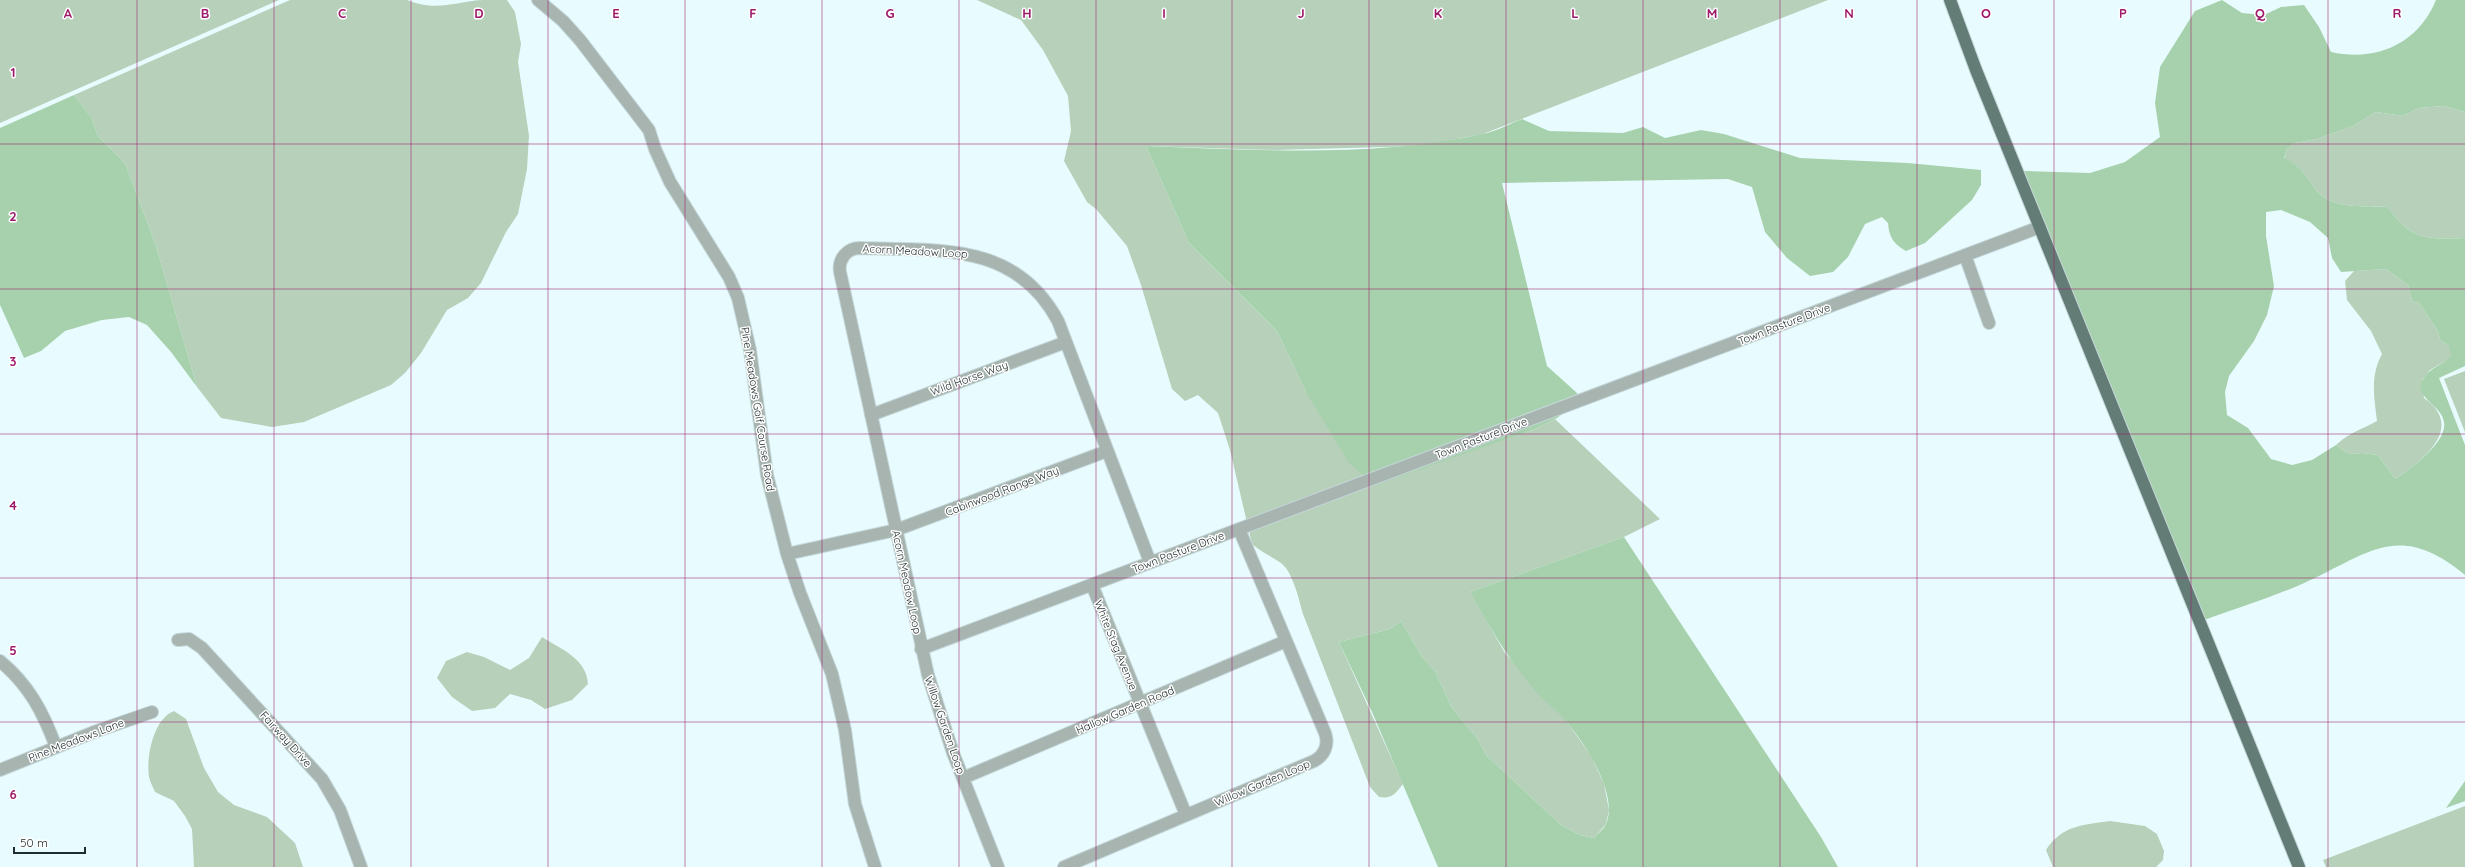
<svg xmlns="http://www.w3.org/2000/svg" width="2465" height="867" viewBox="0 0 2465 867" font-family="Quicksand,sans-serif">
<rect width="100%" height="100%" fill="#e8fcff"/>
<!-- green -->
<path fill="#b7d0ba" d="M0,0H279L0,123Z
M290,0H407C437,12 453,2 482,0C491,0 499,0 507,0L515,12L521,44L518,62L529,136L527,169L518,214L506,232L481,283L468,298L447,310L421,353L405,373L391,385L304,422L272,427L221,418L197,387L156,246L125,163L98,136L91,117L74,95Z
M977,0H1828L1483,134L1421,146L1275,150L1146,146L1189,243L1277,331L1306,392L1385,480L1535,429L1555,419L1660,519L1624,537L1470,592L1505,653L1565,719L1591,756L1604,784L1609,810L1606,824L1594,838L1580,835L1561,825L1487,756L1477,738L1452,708L1435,671L1422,657L1401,621L1390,629L1339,642L1403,784C1395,794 1392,799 1379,797L1370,787L1303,614C1299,600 1293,572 1281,563C1271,556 1261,552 1252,544L1230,450L1218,413L1198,395L1185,401L1172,389L1141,285L1127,246L1096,209L1087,202L1064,161L1071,131L1068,96L1043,50L1021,20Z
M2444,106L2465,112V238C2427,239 2411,241 2388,207C2366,205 2336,210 2319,193C2306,178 2304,167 2284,159L2287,149L2295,143L2317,139L2353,126L2376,112L2403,116L2419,108Z
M2386,269L2408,285L2412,301L2419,303L2438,331L2440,340L2448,345L2452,357L2430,370L2422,380L2424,398C2465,427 2425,459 2395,479L2378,455L2363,453L2349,454L2336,445C2350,432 2361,430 2377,421C2374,397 2370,376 2382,354L2371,331L2347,300L2345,281L2354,271Z
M2465,371V432L2444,379Z
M542,637C561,649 587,659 588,684L572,700L545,709L531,700L510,694L495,708L472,711L452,697L437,678L446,661L467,652L484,657L510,670L529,658Z
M174,711L186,719L204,768L218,792L234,805L267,817L295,843L303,867H194L192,829L185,816L174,801L155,792C153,787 150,782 149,777C146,758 153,719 174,711Z
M2465,806V867H2326L2323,860Z
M2110,821L2145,826L2157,834L2164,851L2163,860L2156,867H2053L2046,850C2062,825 2083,825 2110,821Z"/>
<!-- forest -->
<path fill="#a7d1ac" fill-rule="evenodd" d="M2222,0L2242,13L2264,15L2281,7L2304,5L2319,27L2331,52C2376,62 2418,44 2436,0H2465V112L2444,106L2419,108L2403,116L2376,112L2353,126L2317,139L2295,143L2287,149L2284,158C2304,167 2306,178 2319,193C2336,210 2366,205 2388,207C2411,241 2427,239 2465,238V366L2439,378L2465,445V575C2397,519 2368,555 2302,584C2270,598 2237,608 2204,620L2024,171L2090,173L2125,162L2160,137L2155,103L2160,67L2195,11ZM2281,210L2310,222L2328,238L2332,258L2341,272L2386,269L2408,285L2412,301L2419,303L2438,331L2440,340L2448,345L2451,356C2443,365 2429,368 2423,379C2412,397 2442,405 2444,422C2448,442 2410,469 2395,479L2378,455L2363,453L2349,454L2336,445L2312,460L2292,465L2271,459L2248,428L2227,415L2225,392L2229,376L2254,341L2267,315L2274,286L2266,236V212Z
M74,95L91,117L98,136L125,163L156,246L197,387L171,352L147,325L129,317L102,320L65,331L41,351L24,358L0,305V128Z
M1522,119L1549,131L1623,133L1643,127L1665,138L1701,130L1724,134L1800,158L1908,163L1981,170V185L1972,200L1925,243L1906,251C1894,244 1889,238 1888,223L1882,217L1865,224L1848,257L1833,272L1810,276L1787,258L1765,232L1752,187L1728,179L1502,183L1547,366L1577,393V403L1557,418L1535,429L1375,485L1349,463L1306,392L1277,331L1189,243L1146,146C1256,150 1374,158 1482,134C1495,132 1509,124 1522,119Z
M1624,537L1821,837L1838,867H1438L1372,712L1339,642L1390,629L1401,621L1422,657L1435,671L1452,708L1477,738L1487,756L1561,825L1580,835L1594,838C1598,833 1604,829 1606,824C1619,794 1584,742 1565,720C1556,709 1542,700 1533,688C1508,659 1489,626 1470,592Z
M2465,781V801L2446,808Z"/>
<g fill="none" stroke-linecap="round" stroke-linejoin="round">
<defs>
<path id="minor" d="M538,0L563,21L580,40L649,130L655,149L670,182L729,277L738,298L750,350L767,475L787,554L800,593L832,674L845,730L855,804L875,867
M1965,255L1989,323
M871,415L1066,342
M787,554L896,530L1107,451
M1092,585L1186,815
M178,640L189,639L202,648L322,779L340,810L361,867
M921,649L2040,227
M0,661C29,685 43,712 56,747
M0,770L94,732L152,712
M963,778L1286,641
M998,867L953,753L928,675L840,272C838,259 847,248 860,248C938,251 1015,241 1058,321L1150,562
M1064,867L1314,761C1325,755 1329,744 1325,733L1239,529"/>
<path id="major" d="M1950,0L1976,70L2299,867"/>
</defs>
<!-- minor casing -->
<use href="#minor" stroke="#c4d7d9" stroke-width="14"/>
<!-- major casing -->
<use href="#major" stroke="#c4d7d9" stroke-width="14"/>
<!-- minor -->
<use href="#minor" stroke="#a7b4b0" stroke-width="12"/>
<!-- major -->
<use href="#major" stroke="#637c75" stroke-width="12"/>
</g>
<!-- grid -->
<path fill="none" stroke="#9e1a6b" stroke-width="1" stroke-opacity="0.55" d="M137,0V867M274,0V867M411,0V867M548,0V867M685,0V867M822,0V867M959,0V867M1096,0V867M1232,0V867M1369,0V867M1506,0V867M1643,0V867M1780,0V867M1917,0V867M2054,0V867M2191,0V867M2328,0V867M0,144H2465M0,289H2465M0,434H2465M0,578H2465M0,722H2465"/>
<g text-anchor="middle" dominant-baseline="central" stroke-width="3" stroke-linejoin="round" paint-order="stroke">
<!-- street labels -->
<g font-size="11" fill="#202d2e" stroke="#fff">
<text transform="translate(915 251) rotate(3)">Acorn Meadow Loop</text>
<text transform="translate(1784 324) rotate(-21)">Town Pasture Drive</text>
<text transform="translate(969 378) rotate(-20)">Wild Horse Way</text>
<text transform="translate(758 409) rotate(81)">Pine Meadows Golf Course Road</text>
<text transform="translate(1481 438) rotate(-21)">Town Pasture Drive</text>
<text transform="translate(1002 491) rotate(-21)">Cabinwood Range Way</text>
<text transform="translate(1178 552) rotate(-21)">Town Pasture Drive</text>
<text transform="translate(907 582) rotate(78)">Acorn Meadow Loop</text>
<text transform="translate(1116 645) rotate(68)">White Stag Avenue</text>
<text transform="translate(1125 710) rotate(-23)">Hallow Garden Road</text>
<text transform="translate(945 725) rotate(71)">Willow Garden Loop</text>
<text transform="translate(286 739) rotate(48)">Fairway Drive</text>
<text transform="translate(76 740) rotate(-21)">Pine Meadows Lane</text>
<text transform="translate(1262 783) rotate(-23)">Willow Garden Loop</text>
</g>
</g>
<g font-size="13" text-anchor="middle" font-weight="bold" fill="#9e1a6b" stroke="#fff" stroke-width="3" stroke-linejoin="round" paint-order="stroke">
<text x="68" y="18">A</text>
<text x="205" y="18">B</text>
<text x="342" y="18">C</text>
<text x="479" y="18">D</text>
<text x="616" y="18">E</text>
<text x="753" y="18">F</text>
<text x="890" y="18">G</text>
<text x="1027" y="18">H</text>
<text x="1164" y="18">I</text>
<text x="1301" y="18">J</text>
<text x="1438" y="18">K</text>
<text x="1575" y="18">L</text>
<text x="1712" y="18">M</text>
<text x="1849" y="18">N</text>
<text x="1986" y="18">O</text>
<text x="2123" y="18">P</text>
<text x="2260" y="18">Q</text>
<text x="2397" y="18">R</text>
<text x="13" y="77">1</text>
<text x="13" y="221">2</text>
<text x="13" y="366">3</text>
<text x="13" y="510">4</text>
<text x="13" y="655">5</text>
<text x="13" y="799">6</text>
</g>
<!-- scale -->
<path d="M14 847v6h71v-6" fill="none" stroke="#202d2e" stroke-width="2"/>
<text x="20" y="847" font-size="12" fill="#202d2e" stroke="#ffffff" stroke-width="3" paint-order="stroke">50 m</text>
</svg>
